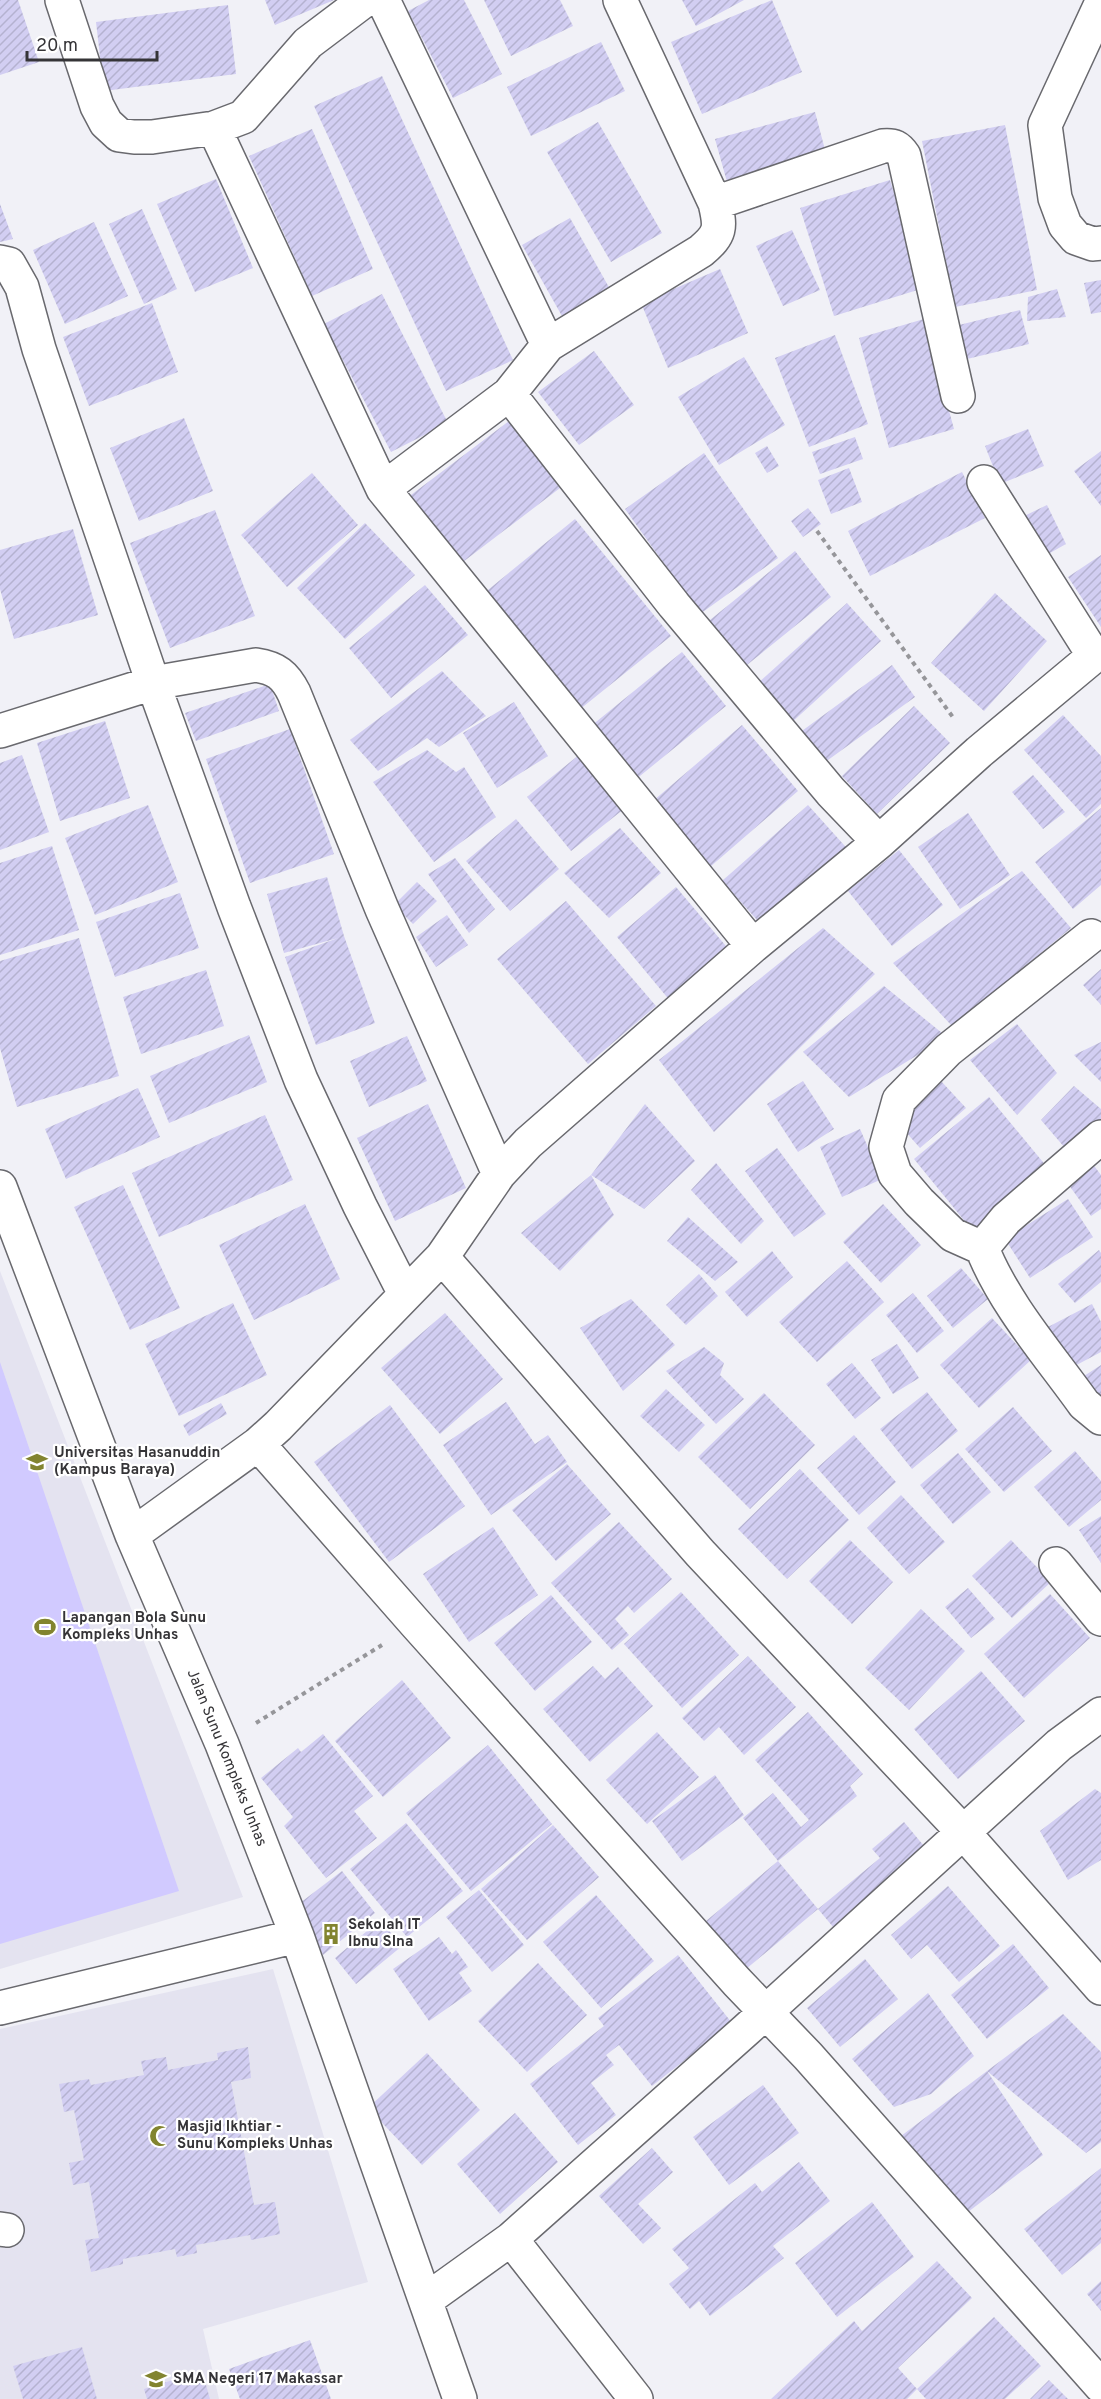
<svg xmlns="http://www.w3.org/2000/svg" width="1101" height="2399" viewBox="0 0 1101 2399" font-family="Overpass,sans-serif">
<defs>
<pattern id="building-hatch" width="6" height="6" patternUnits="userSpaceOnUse" patternTransform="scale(1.5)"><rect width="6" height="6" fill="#d2cef2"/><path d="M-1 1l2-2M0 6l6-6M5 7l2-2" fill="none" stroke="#b5b2d0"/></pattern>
</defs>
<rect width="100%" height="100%" fill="#f1f1f7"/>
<!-- built -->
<path fill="#e4e3f0" d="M0,1271L243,1897L0,1969Z
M273,1969L368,2282L203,2329L219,2399H0V2029Z"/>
<!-- pitch -->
<path fill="#d1caff" d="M0,1362L179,1891L0,1944Z"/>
<!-- building -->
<path fill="url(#building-hatch)" d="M0,0H18L39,62L0,75Z
M265,0H334L275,25Z
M429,0H464L502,74L453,98L408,11Z
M484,0H560L573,26L511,56Z
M682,0H744L696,26Z
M772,0L802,72L702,114L671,42Z
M228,5L236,74L104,91L96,22Z
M601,42L625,91L531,136L507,87Z
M382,76L513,360L446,391L314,106Z
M815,112L828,161L729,189L715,139Z
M598,122L662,233L611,262L547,152Z
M1005,125L1037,290L955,307L922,141Z
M312,129L373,269L312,296L249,156Z
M216,179L253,268L195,292L157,204Z
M890,180L924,288L834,316L800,208Z
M0,204L13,239L0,242Z
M142,209L177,289L144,304L109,224Z
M570,218L615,298L567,325L522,245Z
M94,222L128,296L65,324L33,250Z
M792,230L820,290L783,306L756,246Z
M720,269L748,333L668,368L641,303Z
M1101,280V312L1091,314L1084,283Z
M1057,289L1066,317L1027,321L1028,297Z
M382,294L448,423L391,452L324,324Z
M152,303L178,372L89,406L63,337Z
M1020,310L1029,344L967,359L959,325Z
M924,319L954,429L889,448L859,338Z
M835,335L868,424L809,447L775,358Z
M594,351L634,405L579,445L538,392Z
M744,357L785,425L719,465L678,397Z
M184,418L213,491L139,521L110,448Z
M509,421L560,488L459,565L407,498Z
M1028,429L1044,466L1000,484L985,446Z
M855,437L863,459L820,474L812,452Z
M767,446L779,466L767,473L755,453Z
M1101,451V506L1074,471Z
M704,453L778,558L700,614L625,509Z
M849,468L862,502L831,514L818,480Z
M962,472L985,518L870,576L848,531Z
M312,473L358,525L287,587L241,535Z
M1047,505L1066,544L1041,558L1020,518Z
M808,508L821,524L803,537L791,521Z
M215,510L255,616L170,648L130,543Z
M575,519L671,636L579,710L483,594Z
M365,523L415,575L345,639L297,588Z
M73,529L98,615L14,639L0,589V550Z
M795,551L831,597L742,669L705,624Z
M1101,555V627L1068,577Z
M425,585L468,635L391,698L349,648Z
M995,593L1047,641L984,711L931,663Z
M847,603L881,641L790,724L756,685Z
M682,652L726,706L635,780L591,726Z
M892,665L915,697L817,768L795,736Z
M442,671L486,716L439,747L427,738L378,771L350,740Z
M270,684L279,711L196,741L185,713Z
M514,702L548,756L497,788L463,733Z
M914,706L950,743L877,814L842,776Z
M1063,715L1101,756V804L1086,818L1024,750Z
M105,721L130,798L60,821L37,743Z
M742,725L798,791L710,867L653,801Z
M290,729L334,854L250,883L206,759Z
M427,750L456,772L464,767L496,817L434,862L373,782Z
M585,750L629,805L571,851L527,797Z
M22,755L49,832L0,850V763Z
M1033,775L1065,812L1043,829L1012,792Z
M148,805L178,882L95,915L65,838Z
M808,805L853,855L767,931L722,881Z
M1101,808V885L1073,909L1035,862Z
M968,813L1010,875L960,909L918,847Z
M516,819L559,869L510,911L466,861Z
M620,828L661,873L609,918L564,873Z
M52,846L79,930L0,955V863Z
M899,850L943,905L892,946L848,891Z
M455,858L495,909L469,933L428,874Z
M1022,871L1071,928L952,1026L893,963Z
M327,877L344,936L375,1023L316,1045L285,957L338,938L284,953L267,894Z
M417,882L437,901L413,924L394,905Z
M676,887L731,952L671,1002L617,937Z
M180,893L199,948L115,977L96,922Z
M566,901L656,1006L588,1064L497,959Z
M447,915L468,945L436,967L416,937Z
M823,928L875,974L714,1132L659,1060Z
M79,938L119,1076L17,1107L0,1048V961Z
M1101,969V1005L1083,985Z
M206,970L224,1026L141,1054L123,997Z
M884,986L947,1037L849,1097L803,1052Z
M1017,1024L1057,1073L1017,1115L970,1060Z
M249,1035L267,1082L169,1123L150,1076Z
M407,1036L427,1081L369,1107L350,1061Z
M1101,1042V1082L1074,1055Z
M803,1081L834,1129L798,1152L767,1104Z
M941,1081L966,1108L920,1148L896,1121Z
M1074,1086L1101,1109V1123L1071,1155L1041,1120Z
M138,1088L160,1137L66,1179L45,1129Z
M989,1097L1052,1173L976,1235L914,1159Z
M428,1104L466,1188L395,1221L357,1138Z
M645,1104L695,1161L644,1209L591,1175L614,1215L560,1271L521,1233L591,1175Z
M265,1115L293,1180L159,1237L132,1173Z
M860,1129L882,1179L842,1197L820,1147Z
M777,1148L826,1214L794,1237L745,1171Z
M716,1163L764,1221L741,1244L691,1190Z
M1092,1163L1101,1175V1209L1091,1216L1066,1181Z
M123,1185L180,1308L130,1330L74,1207Z
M1068,1199L1093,1237L1030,1278L1005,1239Z
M305,1204L340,1279L254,1320L219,1245Z
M883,1204L921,1245L881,1283L843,1242Z
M688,1217L738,1262L715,1281L667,1241Z
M1099,1250L1101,1253V1282L1075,1303L1058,1284Z
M772,1251L793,1277L747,1317L725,1292Z
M847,1261L884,1302L817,1362L779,1322Z
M961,1268L988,1299L953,1328L927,1296Z
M699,1274L718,1296L686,1325L666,1305Z
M913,1293L944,1331L917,1353L886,1315Z
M631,1299L675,1345L623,1391L580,1328Z
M233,1303L267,1375L179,1416L145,1344Z
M1092,1304L1101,1322V1352L1069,1369L1048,1327Z
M445,1313L503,1379L440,1434L381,1368Z
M992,1318L1031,1360L979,1408L940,1365Z
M897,1344L919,1378L893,1394L871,1360Z
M704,1347L724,1363L720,1375L744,1399L716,1424L666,1371Z
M852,1363L881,1398L855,1419L826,1384Z
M1101,1365V1403L1084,1376Z
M666,1389L705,1425L679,1452L640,1416Z
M927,1392L958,1431L912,1469L880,1429Z
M764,1393L815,1445L750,1509L698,1457Z
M506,1402L535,1444L548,1435L567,1462L491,1515L443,1445Z
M221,1403L227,1414L189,1436L183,1425Z
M390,1405L465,1506L389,1562L314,1462Z
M1013,1407L1052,1451L1004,1492L965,1449Z
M854,1435L896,1482L859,1515L817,1468Z
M1075,1451L1101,1481V1500L1069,1527L1034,1487Z
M958,1453L991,1492L953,1524L920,1485Z
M567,1464L611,1514L556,1561L512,1510Z
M800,1469L849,1520L787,1579L738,1529Z
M901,1495L945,1542L909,1574L867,1528Z
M1101,1516V1563L1079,1530Z
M619,1522L672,1579L634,1613L628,1606L615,1619L629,1635L612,1650L551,1583Z
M493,1527L538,1595L469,1642L423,1574Z
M850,1540L893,1582L852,1624L809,1581Z
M1011,1540L1051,1582L1012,1618L972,1576Z
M968,1588L995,1619L971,1638L945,1607Z
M681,1592L739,1655L682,1708L624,1644Z
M1050,1594L1090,1638L1024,1698L984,1654Z
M551,1595L592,1642L535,1691L494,1643Z
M921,1609L965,1651L909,1710L865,1668Z
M748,1656L796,1707L744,1755L719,1727L704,1741L682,1718Z
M593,1666L605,1679L618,1667L653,1706L590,1762L543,1709Z
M981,1671L1025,1721L958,1779L914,1729Z
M402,1680L451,1738L383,1797L335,1741Z
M808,1712L863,1774L850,1786L857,1796L778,1861L743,1818L773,1793L801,1827L809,1820L755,1760Z
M657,1732L699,1777L647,1824L606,1780Z
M323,1734L373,1796L354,1811L377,1838L326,1878L284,1826L293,1817L261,1778L298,1748L301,1752Z
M488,1745L552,1824L471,1891L406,1813Z
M715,1775L744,1815L682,1861L652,1821Z
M1095,1789L1101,1793V1860L1068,1880L1040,1831Z
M904,1822L924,1846L899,1867L908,1878L839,1934L818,1909L880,1858L872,1849Z
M406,1823L463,1891L407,1937L350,1869Z
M553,1825L599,1877L527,1940L481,1889Z
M778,1861L818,1909L746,1969L706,1921Z
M342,1871L375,1913L323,1955L300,1903Z
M948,1886L1000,1946L959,1982L927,1945L911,1959L891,1935Z
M479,1890L524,1945L492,1972L446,1917Z
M596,1895L654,1961L601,2008L543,1942Z
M380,1920L402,1946L356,1984L335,1958Z
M439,1937L452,1954L456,1950L468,1967L459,1973L472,1991L429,2021L393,1969Z
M1013,1944L1049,1988L987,2039L951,1995Z
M678,1955L732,2023L652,2086L619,2045L606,2055L614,2065L591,2083L616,2115L578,2145L530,2084L604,2026L598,2018Z
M865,1959L898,1999L840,2047L807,2008Z
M538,1963L587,2015L527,2072L478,2021Z
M928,1993L974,2056L931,2094L894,2107L852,2059Z
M1063,2014L1101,2052V2142L1086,2153L987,2071L1043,2155L968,2212L901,2136L987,2071Z
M248,2047L251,2078L231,2082L254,2205L275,2202L280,2234L251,2240L250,2235L196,2245L197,2253L177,2257L175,2249L123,2259V2264L91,2272L85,2240L99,2238L89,2182L73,2185L69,2163L84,2160L74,2110L64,2112L59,2084L89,2079L91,2085L144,2075L141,2061L166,2057L168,2070L218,2060L217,2053Z
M427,2053L480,2110L422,2165L368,2108Z
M763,2085L799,2133L729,2185L693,2137Z
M515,2113L558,2162L500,2214L457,2164Z
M652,2148L673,2172L638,2204L661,2228L643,2244L599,2196Z
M799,2162L830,2201L773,2246L784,2258L710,2316L699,2301L690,2309L669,2284L689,2268L672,2249L755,2183L762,2192Z
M1101,2168V2243L1062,2275L1024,2229Z
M872,2202L914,2257L837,2317L795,2263Z
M937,2261L972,2298L898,2368L917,2389L907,2399H771L854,2321L862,2331Z
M1101,2281V2311L1087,2294Z
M994,2317L1041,2366L1005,2399H926L917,2389Z
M310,2340L331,2399H240L229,2369Z
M82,2347L97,2399H23L13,2366Z
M202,2371L210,2399H147L144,2389Z
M1049,2380L1068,2399H1030Z"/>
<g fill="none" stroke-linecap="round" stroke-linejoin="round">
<defs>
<path id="minor" d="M62,0L97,106L106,123L119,135L134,137H152L214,128L243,117L308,43L365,0
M383,0L548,345
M1101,4L1045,125L1055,198L1065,225L1076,238L1093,244L1101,243
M214,128L383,489L753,946
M715,203L883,146C894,145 898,147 904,156L958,396
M0,262L9,264L22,287L39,349L153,683L234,907L301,1080L360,1206L405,1294
M509,394L674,605L831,792L879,842
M984,482L1094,656
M383,489L509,394L548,345L701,251C721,234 721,228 715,203L620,0
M0,731L153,683L256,665C276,668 285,675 294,693L382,909L499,1174
M1091,936L948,1050L899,1100L886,1147L895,1174L919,1202L953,1235L982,1248C1004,1304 1049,1355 1084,1404L1101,1418
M0,1187L132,1535L222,1744L297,1936L460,2399
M982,1248L1006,1219L1101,1137
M442,1257L700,1553L963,1832L1101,1988
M258,1444L416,1624L737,1982L808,2056L1101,2386
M132,1535L258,1444L278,1426L442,1257L499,1174L528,1143L753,946L879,842L979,752L1094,656L1101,653
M1056,1564L1101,1619
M0,2008L297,1936
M0,2229L7,2230
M511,2239L636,2399
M426,2300L511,2239L746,2030L1059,1745L1101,1714"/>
</defs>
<!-- minor casing -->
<use href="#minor" stroke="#69696e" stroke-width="36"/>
<!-- path -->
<path stroke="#96969a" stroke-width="4" stroke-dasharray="4.5 4.5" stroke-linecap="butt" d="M817,531L955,720
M256,1723L382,1645"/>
<!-- minor -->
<use href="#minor" stroke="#fff" stroke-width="33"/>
</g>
<!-- icons -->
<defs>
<symbol id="university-bare" viewBox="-9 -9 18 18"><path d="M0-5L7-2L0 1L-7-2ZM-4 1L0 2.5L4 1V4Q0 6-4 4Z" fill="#82842f" stroke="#fff" stroke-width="2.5" paint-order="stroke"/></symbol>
<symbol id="stadium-bare" viewBox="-9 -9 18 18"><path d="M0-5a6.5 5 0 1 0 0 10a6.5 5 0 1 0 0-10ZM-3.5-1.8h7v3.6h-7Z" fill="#82842f" stroke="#fff" stroke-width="2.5" paint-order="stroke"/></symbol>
<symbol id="building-bare" viewBox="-9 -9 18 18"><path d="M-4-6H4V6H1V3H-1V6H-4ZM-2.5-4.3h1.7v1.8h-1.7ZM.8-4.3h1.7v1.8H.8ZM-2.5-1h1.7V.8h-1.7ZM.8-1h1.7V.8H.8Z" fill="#82842f" stroke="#fff" stroke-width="2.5" paint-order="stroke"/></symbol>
<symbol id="mosque-bare" viewBox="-9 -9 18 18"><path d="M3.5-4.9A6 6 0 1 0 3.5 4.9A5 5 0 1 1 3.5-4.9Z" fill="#82842f" stroke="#fff" stroke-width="2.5" paint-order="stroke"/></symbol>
<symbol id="school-bare" viewBox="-9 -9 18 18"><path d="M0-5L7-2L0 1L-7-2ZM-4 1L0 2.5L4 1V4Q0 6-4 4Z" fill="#82842f" stroke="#fff" stroke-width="2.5" paint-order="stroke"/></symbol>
</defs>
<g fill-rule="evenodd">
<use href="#university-bare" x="22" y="1447" width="30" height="30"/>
<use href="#stadium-bare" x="30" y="1612" width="30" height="30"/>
<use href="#building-bare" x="316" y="1919" width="30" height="30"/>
<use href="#mosque-bare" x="145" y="2121" width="30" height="30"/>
<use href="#school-bare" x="141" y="2364" width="30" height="30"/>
</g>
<g text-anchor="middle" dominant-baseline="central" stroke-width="4.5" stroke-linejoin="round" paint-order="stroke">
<!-- poi labels -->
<g font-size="15" font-weight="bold" fill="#353437" stroke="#fff" text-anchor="start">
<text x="54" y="1453">Universitas Hasanuddin<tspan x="54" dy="17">(Kampus Baraya)</tspan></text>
<text x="62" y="1618">Lapangan Bola Sunu<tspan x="62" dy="17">Kompleks Unhas</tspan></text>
<text x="348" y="1925">Sekolah IT<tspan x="348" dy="17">Ibnu SIna</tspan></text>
<text x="177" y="2127">Masjid Ikhtiar -<tspan x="177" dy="17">Sunu Kompleks Unhas</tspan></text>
<text x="173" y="2379">SMA Negeri 17 Makassar</text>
</g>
<!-- street labels -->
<g font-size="15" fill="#353437" stroke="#fff">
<text transform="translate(226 1758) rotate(68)">Jalan Sunu Kompleks Unhas</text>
</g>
</g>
<!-- scale -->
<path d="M27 51v9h130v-9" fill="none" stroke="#353437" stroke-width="3"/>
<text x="36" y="51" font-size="18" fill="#353437" stroke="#ffffff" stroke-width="4.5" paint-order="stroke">20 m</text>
</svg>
